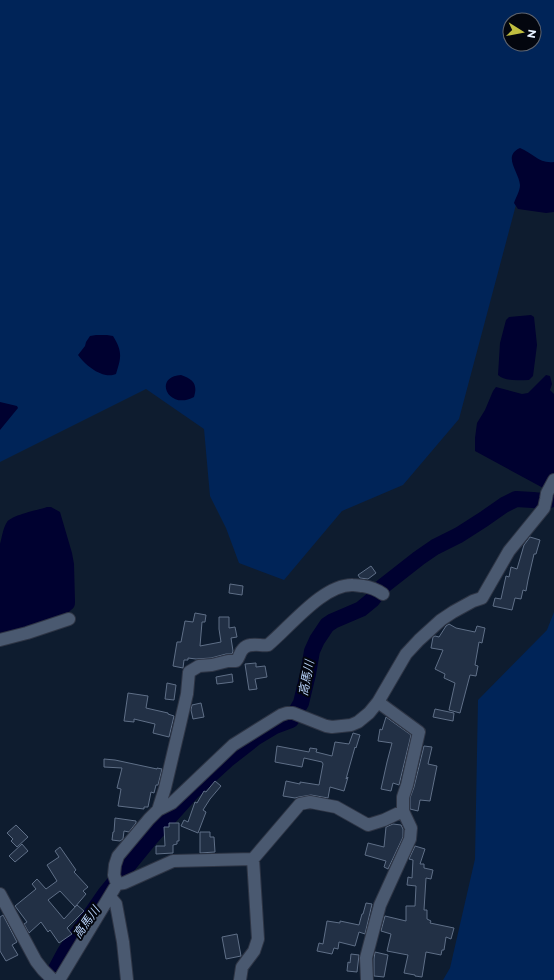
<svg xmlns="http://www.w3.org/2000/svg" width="554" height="980" viewBox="0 0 554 980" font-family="Montserrat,'Noto Sans JP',sans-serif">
<rect width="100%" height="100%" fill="#0e1c2f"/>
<!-- green -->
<path fill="#002458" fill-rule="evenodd" d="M0,0H554V191L517,201L459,419L403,485L342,511L284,580L239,563L226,528L210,496L204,429L146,389L0,462ZM510,20H534V44H510Z
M554,612V980H443L450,968L475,859L478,700L547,630Z"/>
<!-- water -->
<path fill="#000130" d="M520,148C533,153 539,164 554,162V212L546,213L518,209L514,203C516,197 520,191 520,185C519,172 502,156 520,148Z
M531,315L534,317L537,345L533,376L529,380C519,380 506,382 498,375L500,343L506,320L509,317Z
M96,335H107L113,336C123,352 121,358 116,374C103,380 85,365 78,355L85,346L86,342L90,336Z
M181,375C193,379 198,384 194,397C169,411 152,377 181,375Z
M546,375L550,376L552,384L550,390L554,394V473L545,489L475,451V438L477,423L485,410L493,391L496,387L522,394L528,393Z
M0,402L17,406L18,408L0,430Z
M47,507H51L60,512L72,553L74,564L75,602C75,606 74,608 71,610C59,622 18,630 0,634V544C2,537 3,528 7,522C12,515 38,510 47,507Z"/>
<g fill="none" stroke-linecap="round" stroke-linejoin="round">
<!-- river -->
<path stroke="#000130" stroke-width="16" d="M50,980L65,952L105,894L149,840L193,791L227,760L255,738L275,726L291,720L301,703L308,674L312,651L317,640L327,625L333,621L361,609L372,600L382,587L419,558L435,547L459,535L484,519L504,505L516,499L533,500L542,501L550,500L553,490"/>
</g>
<!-- building -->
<path fill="#223045" stroke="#5f6f87" d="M530,537L540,540L536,554H534L528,580L526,591L523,590L521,599L515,598L512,610L493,606L495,598L501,599L506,576L509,577L511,567L517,569L524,545Z
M371,566L376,573L368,579L360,578L358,575Z
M230,584L243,586L242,595L229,593Z
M195,613L206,615L205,622H202L200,646L221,642L219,629V617H229V628L235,627L237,637L231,638L233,651L232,654H226L211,658L196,659L188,658V660H184L183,668L173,666L177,642H181L185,621L193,622Z
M449,624L456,628L475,632L477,626L485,628L482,643L479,642L475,665L478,666L476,676L470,675L460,713L449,710L455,683L444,678L445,674L435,669L443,650L431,648L433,637L435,636L439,637L446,626Z
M256,663V667L265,666L267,677L255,679L257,689L249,690L245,664Z
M232,674L233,682L217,684L216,677Z
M167,683L176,685L174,700L165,699Z
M128,693L148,696L146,708L168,713V714L174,716L169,737L153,733L155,724L134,719V722L124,721Z
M201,703L204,717L193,719L191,710L192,705Z
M435,709L454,713L453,721L433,717Z
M386,717L411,735L399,785L393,783L391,791L381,789L387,762L392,743L378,741L380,729L382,730Z
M353,733L360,735L356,748L355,747L346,779L348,777L344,791L330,787L328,798L311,795L299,797L295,798L283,796L286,781L300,784V782L319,785L323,764L322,762L304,758L302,767L275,762L277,746L309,752L310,748L317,749L316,752L332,756L335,742L349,744Z
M424,746L432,747L428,764L437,766L430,801L420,800L418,811L410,809V798L414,787Z
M104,759L115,760L157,769V768L162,769L158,785H156L154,793L151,792L148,807H144V809L118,806L121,789L117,788L122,768L104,767Z
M215,781L221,786L210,799L203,810L206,812L198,833L181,826L184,820L188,822L195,802L197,803L204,791L206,792Z
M115,818L136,821V823L129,832L124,831L123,839L120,841L112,840L113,832H114Z
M169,823H179V841H177V844L173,845V853L156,854V846H165L164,827H169Z
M393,824L401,825L403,829V837L388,869L384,867L386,861L365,855L368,843L384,847L386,827Z
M16,825L28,837L17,847L11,841L13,839L7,833Z
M200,832H210V837H214L215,852L200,853Z
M22,844L28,851L15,862L9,856Z
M415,846L425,849L420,864H424V868L433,870L431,879L426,878L424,910H427V919L431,921L430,923L454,928L451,939L446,937L444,950H442L441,955L426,952L422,977L415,976V975L404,973L408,955L387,951L391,934L381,931L385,916L406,921V906H415L416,886L407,885L408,877L412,878L413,860L409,859Z
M60,847L76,870L74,872L88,887L83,891L86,894L75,907L60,891L48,900L64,919L77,905L84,911L67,928L72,934L59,943L50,930L48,932L41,922L29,933L24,924L27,922L15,906L36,889L32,884L37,879L46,889L57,881L47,865L59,857L55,851Z
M366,903L372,904L365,934L359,932L355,946L339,942L338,949L334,948L332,954L317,951L319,943L323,944L327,921L340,923V921L359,925L362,914H363Z
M3,915L17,942L12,945L18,955L6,961L0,951V917Z
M237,934L241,956L226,959L222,937Z
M375,952L388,955L384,977L374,976V959Z
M351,954L359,955L357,972L347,971L348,962L350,963Z"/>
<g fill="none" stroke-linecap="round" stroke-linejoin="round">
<defs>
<path id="minor" d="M0,640L27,633L69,619
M158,810L165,788L181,720L187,694L189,672L199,666L212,665L228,661H236C240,657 239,653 243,649C249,642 260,646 268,645C290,627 323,584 353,585C356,585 360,586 363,586C370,587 376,589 383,594
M117,884L124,883L173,861L253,859L300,804L310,802L336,807L368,825L384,820L403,811
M0,894L36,961L43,970L53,980
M110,897L116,904L123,942L127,980
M59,980L117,884L114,875L115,865L118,856L149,819L158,810L172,803L233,745L281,715L287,713H293L326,726L332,727L351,725L358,722L369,713L378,702L406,654L419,640L441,620L453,612L473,601L482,598L509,551L544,508L546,499L547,493L554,480
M240,980L242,967L254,951L258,939L253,859
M367,980L366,958L380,905L410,839L411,828L403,811V797L407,785L419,732L378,702"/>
</defs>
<!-- minor casing -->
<use href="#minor" stroke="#2e3545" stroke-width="14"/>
<!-- minor -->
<use href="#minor" stroke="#4a5970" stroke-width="12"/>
</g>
<g text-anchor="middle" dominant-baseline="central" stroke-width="4" stroke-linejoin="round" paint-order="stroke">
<!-- water labels -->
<g font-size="12" font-style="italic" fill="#b8d2f9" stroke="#03060e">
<text transform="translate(306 678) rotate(-79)">高馬川</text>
<text transform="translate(86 922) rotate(-55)">高馬川</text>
</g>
</g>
<!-- north arrow -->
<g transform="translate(522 32) rotate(101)"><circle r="19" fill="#03060e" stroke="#5e646e"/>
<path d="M0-3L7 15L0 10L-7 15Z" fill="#c0be40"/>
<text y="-6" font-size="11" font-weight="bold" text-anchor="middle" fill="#e7f1ff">N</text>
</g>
</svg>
